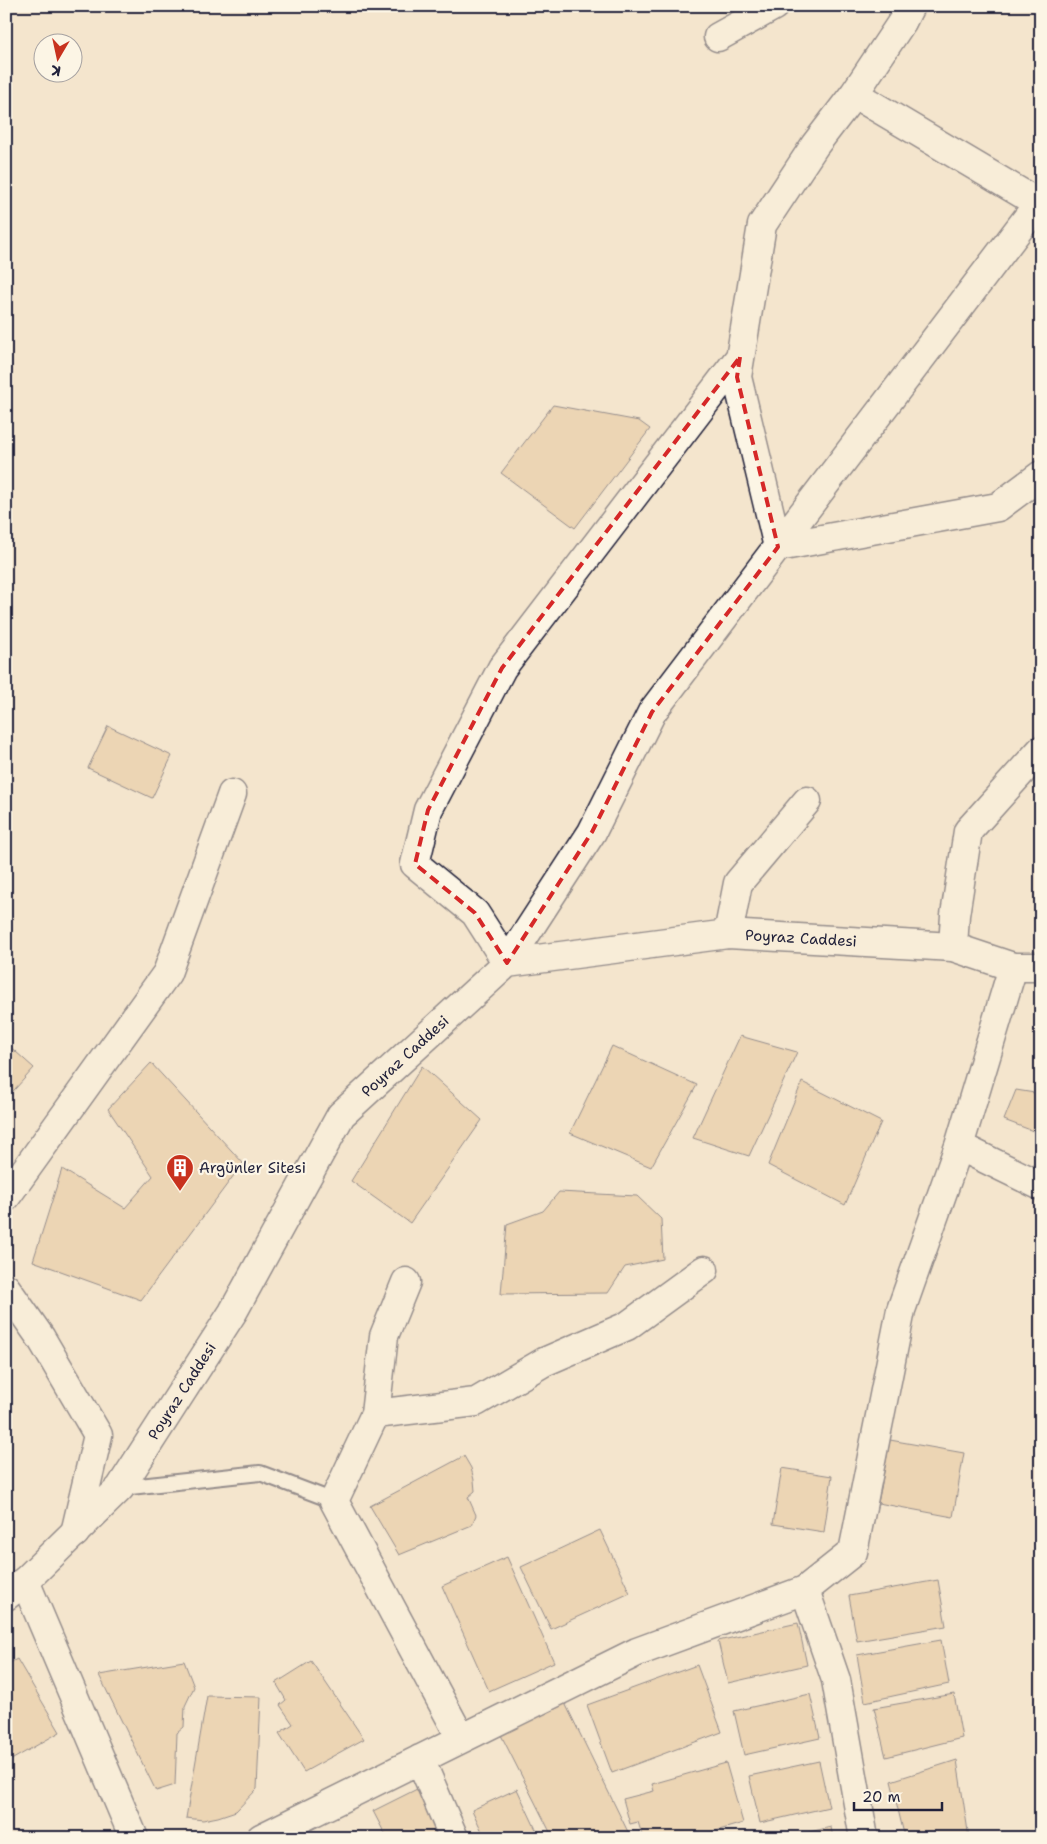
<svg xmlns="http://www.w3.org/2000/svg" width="1047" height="1844" viewBox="0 0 1047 1844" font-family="'Shantell Sans',sans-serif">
<rect width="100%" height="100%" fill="#f4e5cd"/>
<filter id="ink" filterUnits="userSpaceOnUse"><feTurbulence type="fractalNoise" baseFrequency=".02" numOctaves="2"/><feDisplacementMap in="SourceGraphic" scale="10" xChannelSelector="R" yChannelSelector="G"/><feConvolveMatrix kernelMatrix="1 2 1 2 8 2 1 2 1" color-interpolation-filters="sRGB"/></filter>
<g filter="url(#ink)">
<!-- building -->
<path fill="#e2c094" stroke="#22223b" d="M553,405L639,421L650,429L575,528L501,473Z
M108,726L172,756L152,798L88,768Z
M740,1036L797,1052L749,1156L693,1138Z
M6,1043L34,1068L6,1099Z
M612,1046L697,1085L651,1167L570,1133Z
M151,1063L243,1163L141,1300L33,1261L62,1169L125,1208L153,1176L108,1109Z
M422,1066L482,1120L410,1223L351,1181Z
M802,1082L881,1122L845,1205L768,1165Z
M1016,1090L1041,1094V1134L1004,1120Z
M559,1192L637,1196L661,1219L663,1259L625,1267L608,1293L501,1294L507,1224L543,1211Z
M890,1440L964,1453L953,1517L878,1503Z
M464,1456L471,1468L474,1480L475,1491L468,1497L476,1515L472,1525L399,1555L370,1506Z
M782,1468L832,1476L824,1532L773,1524Z
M600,1530L630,1593L551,1629L521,1567Z
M507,1557L554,1662L489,1691L442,1586Z
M938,1580L946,1626L857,1641L849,1596Z
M798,1623L807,1665L728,1683L718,1641Z
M941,1640L949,1684L865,1702L857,1655Z
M17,1659L60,1732L6,1763V1665Z
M184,1661L194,1687L185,1706L184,1727L177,1733L175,1785L156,1791L99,1675Z
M311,1661L364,1739L304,1772L279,1733L293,1724L280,1705L286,1700L276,1683Z
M697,1665L722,1732L612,1773L587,1705Z
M810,1694L820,1738L744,1755L734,1711Z
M954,1694L962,1738L886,1757L874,1708Z
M207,1696L261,1697L257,1789L236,1811L218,1817L203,1820L186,1818Z
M564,1701L631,1838H553L501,1735Z
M957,1760L969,1838H905L891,1781Z
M819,1761L829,1807L760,1823L749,1776Z
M726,1763L743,1823L692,1838H643L638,1822L630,1824L623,1799L654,1791L652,1784Z
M425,1785L451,1838H387L373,1811Z
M517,1789L540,1838H485L472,1810Z
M831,1827L833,1838H784Z"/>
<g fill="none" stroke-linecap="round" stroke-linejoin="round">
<defs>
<path id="lane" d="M121,1488L260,1473L334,1501"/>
<path id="street" d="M910,6L902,22L854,94L815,145L762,225L737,377L778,547L998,507L1041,475
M718,37L774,6
M854,94L1038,203
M740,357L502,668L428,810L415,864L475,913L507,963L592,832L652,712L1041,200
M728,934L738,883L807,801
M953,947L955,915L968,831L1041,750
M959,1146L1041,1186
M6,1197L167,973L232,794
M6,1288L41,1338L98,1435L75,1533
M375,1414L384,1336L406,1282
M25,1581L134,1838
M805,1590L836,1680L864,1838
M461,1738L334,1501L375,1414L476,1402L544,1362L627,1326L704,1270
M420,1759L454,1838
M261,1838L637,1652L805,1590L853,1552L901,1310L959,1146L1013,967"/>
<g id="secondary">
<path id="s1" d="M6,1596L25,1581L120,1488L233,1312L341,1115L507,963L728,934L953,947L1013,967H1041"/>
</g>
</defs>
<!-- lane casing -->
<use href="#lane" stroke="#22223b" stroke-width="18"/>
<!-- street casing -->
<use href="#street" stroke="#22223b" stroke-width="31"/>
<!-- secondary casing -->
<use href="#secondary" stroke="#22223b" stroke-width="31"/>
<!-- lane -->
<use href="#lane" stroke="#fcf5e5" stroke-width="14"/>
<!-- street -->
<use href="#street" stroke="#fcf5e5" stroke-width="28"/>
<!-- secondary -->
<use href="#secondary" stroke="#fcf5e5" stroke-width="28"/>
</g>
</g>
<!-- marked area -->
<path d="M0 0H1047V1844H0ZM740,357L737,377L778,547L652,712L592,832L507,963L475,913L415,864L428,810L502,668Z" fill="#f4e5cd" fill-opacity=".55" fill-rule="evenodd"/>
<path fill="none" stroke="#d62828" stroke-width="4" stroke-dasharray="10 6" stroke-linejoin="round" d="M740,357L737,377L778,547L652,712L592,832L507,963L475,913L415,864L428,810L502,668Z"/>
<!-- icons -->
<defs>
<symbol id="building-pin" viewBox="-11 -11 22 30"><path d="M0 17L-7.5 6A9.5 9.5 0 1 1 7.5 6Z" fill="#c8321e" stroke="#fcf5e5"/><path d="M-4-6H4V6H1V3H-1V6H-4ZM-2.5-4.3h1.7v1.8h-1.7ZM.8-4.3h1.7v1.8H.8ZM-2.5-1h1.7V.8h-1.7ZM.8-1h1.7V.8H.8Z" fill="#fff"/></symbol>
</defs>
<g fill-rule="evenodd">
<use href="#building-pin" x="164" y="1152" width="32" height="43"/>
</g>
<g text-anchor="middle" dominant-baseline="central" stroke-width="4.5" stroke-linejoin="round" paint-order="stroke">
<!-- street labels -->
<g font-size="15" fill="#22223b" stroke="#fcf5e5">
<text stroke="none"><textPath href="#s1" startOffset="1112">Poyraz Caddesi</textPath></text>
<text stroke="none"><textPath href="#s1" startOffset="678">Poyraz Caddesi</textPath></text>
<text stroke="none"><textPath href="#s1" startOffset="272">Poyraz Caddesi</textPath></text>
</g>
<!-- poi labels -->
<g font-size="15" fill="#22223b" stroke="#fcf5e5" text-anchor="start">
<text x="199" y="1168">Argünler Sitesi</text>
</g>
</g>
<!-- margin -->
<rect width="1047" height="1844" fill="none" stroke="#fcf5e5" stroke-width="25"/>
<rect x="12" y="12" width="1022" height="1819" fill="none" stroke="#22223b" stroke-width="2" filter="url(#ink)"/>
<!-- north arrow -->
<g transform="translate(58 58) rotate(189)"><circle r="24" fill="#fcf5e5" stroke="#a5a1a1"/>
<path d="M0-4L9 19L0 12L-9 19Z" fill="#c8321e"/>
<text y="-8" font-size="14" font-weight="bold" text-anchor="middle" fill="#22223b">K</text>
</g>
<!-- scale -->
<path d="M854 1802v8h88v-8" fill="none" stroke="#22223b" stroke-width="2.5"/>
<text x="862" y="1802" font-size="15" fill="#22223b" stroke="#fcf5e5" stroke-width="4" paint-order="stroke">20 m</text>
</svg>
